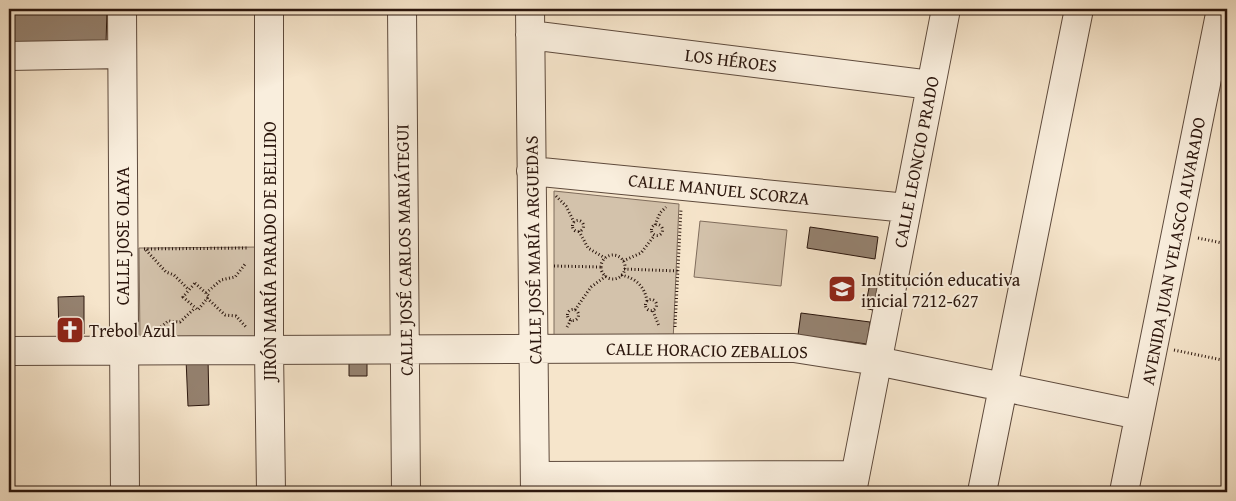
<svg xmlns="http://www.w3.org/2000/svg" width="1236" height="501" viewBox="0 0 1236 501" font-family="'Gentium Book Plus',serif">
<rect width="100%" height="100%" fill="#f6e5cb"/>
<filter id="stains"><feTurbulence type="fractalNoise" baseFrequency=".004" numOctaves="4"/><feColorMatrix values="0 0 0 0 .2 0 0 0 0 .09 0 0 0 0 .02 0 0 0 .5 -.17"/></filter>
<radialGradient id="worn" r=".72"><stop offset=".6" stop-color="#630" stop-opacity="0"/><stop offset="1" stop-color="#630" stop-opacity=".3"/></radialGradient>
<!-- green -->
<path fill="#d3c2ab" stroke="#7f6c5c" d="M554,191L679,204L673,342H554Z
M700,221L787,230L781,286L694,277Z
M261,247L262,339L140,341L139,248Z"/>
<!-- building -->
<path fill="#958270" stroke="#2b160d" d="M9,9H107L106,44L9,43Z
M810,227L878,237L875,259L807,248Z
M870,283L881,285L876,311L865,308Z
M84,296V334L59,335L58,297Z
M801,313L870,322L867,344L798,335Z
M349,354H367V376H349Z
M208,358L209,405L188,406L186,359Z
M844,483L842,492H807L809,484Z"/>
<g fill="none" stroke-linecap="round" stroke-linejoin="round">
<defs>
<path id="minor" d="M122,9L125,492
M269,9V350L271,492
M402,9L406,492
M530,9L535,492
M530,35L931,85
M9,56L122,54
M531,171L907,208
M9,351L794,348L877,361L1139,415
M535,476L855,475
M852,492L946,9
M982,492L1079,9
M1124,492L1221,9"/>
</defs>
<!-- minor casing -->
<use href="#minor" stroke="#5e4a3c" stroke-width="30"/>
<!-- path -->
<path stroke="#2b160d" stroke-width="3" stroke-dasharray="1 2.5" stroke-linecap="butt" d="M556,196L566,206L574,222
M572.5 226a5.5 5.5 0 1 1 11 0a5.5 5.5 0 1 1-11 0Z
M651.5 230a5.5 5.5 0 1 1 11 0a5.5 5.5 0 1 1-11 0Z
M655,225L660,213L666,207
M579,231L588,248L605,258
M1198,238L1227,244
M144,249L248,248
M146,250L166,272L174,275L189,290
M601 267a12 12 0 1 1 24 0a12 12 0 1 1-24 0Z
M623,261L641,253L654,236
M554,266L601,267
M624,269L678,271
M621,275C636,278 645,287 647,301
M195,283L209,296L198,310L183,297Z
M206,293L221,280L235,277L246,263
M207,298L225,315L236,316L246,327
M645.5 305a5.5 5.5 0 1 1 11 0a5.5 5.5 0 1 1-11 0Z
M567.5 315a5.5 5.5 0 1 1 11 0a5.5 5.5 0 1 1-11 0Z
M575,310L591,287L606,276
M653,311L659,326
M161,327L168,321L180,322L195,308
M567,327L571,320
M675,327L681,209
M1174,350L1227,361"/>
<!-- minor -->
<use href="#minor" stroke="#f9eedd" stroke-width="28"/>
</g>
<!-- icons -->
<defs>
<symbol id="school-square" viewBox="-11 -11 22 22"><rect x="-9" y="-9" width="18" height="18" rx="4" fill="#8f2418" stroke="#f9eedd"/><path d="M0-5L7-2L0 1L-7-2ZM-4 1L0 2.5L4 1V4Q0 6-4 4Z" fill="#fff"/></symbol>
<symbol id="church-square" viewBox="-11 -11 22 22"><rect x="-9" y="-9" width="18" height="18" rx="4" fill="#8f2418" stroke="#f9eedd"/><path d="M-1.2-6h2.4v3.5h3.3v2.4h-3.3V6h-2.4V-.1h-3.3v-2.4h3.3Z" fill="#fff"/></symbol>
</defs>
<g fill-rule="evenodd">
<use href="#school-square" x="826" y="273" width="32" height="32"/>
<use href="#church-square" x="54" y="314" width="32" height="32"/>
</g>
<g text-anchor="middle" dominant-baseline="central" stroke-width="4" stroke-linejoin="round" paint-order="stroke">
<!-- street labels -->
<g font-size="18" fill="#2b160d" stroke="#f9eedd">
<text transform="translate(731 60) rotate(7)">LOS HÉROES</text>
<text transform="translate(916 162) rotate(-79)">CALLE LEONCIO PRADO</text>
<text transform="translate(719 189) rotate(6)">CALLE MANUEL SCORZA</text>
<text transform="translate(122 236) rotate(-90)">CALLE JOSE OLAYA</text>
<text transform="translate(404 250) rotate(-91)">CALLE JOSÉ CARLOS MARIÁTEGUI</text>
<text transform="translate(533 250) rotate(-91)">CALLE JOSÉ MARÍA ARGUEDAS</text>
<text transform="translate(269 251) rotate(-90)">JIRÓN MARÍA PARADO DE BELLIDO</text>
<text transform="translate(1173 251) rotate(-79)">AVENIDA JUAN VELASCO ALVARADO</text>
<text transform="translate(707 350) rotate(1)">CALLE HORACIO ZEBALLOS</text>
</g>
<!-- poi labels -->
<g font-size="18" fill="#2b160d" stroke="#f9eedd" text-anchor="start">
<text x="861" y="279">Institución educativa<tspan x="861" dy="21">inicial 7212-627</tspan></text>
<text x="89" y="330">Trebol Azul</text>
</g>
</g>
<!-- margin -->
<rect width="1236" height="501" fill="none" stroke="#f6e5cb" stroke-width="30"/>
<rect x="10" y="10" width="1216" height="481" fill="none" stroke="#2b160d" stroke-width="2.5"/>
<rect x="15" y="15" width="1206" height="471" fill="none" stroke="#2b160d"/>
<rect width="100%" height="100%" filter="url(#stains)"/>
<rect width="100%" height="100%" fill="url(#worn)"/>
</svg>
